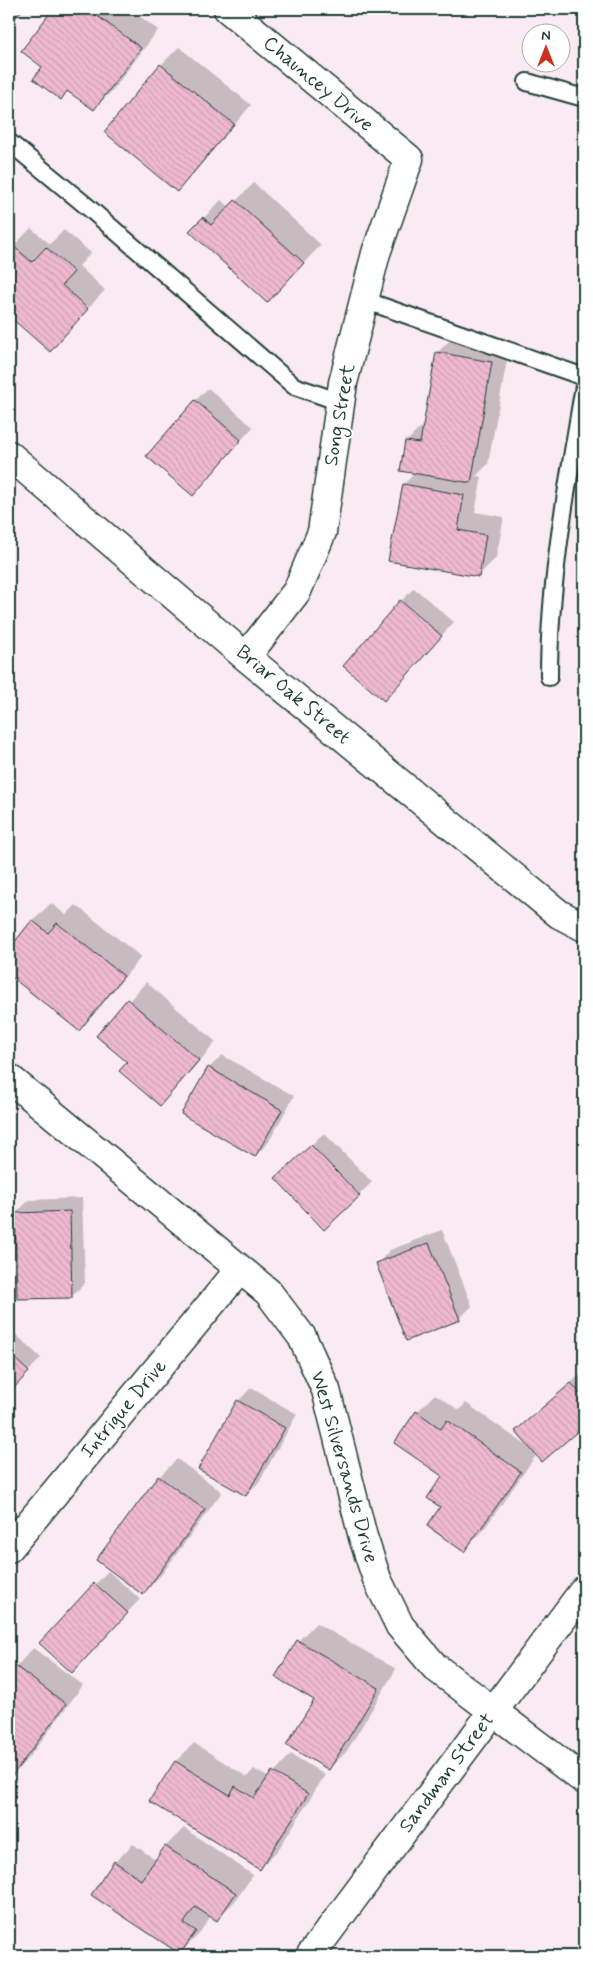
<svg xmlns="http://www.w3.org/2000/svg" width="593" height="1965" viewBox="0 0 593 1965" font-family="Mynerve,sans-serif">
<defs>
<pattern id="building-back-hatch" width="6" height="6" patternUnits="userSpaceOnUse" patternTransform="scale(1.25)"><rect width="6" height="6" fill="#f0b9d0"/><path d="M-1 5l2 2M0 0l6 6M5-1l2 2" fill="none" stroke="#cda0b3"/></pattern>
</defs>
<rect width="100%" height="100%" fill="#faeaf1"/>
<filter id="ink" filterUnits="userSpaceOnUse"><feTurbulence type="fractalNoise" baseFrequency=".02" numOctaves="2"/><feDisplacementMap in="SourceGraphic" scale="10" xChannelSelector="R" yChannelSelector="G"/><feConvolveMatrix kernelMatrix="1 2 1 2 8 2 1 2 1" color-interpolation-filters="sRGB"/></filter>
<g filter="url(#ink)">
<!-- shadow -->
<path fill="#0003" d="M54,9H130L158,30L112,91L94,109L69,90L61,98L44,67L23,51Z
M179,47L251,105L195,172L177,190L105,132L161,65Z
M254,183L321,245L267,301L204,218L221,200L230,207Z
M31,228L50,244L64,230L91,253L79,266L105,290L50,350L10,315L9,316V251Z
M455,335L510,344L488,464L476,476L482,477L475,512L504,517L496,558L478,576L404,484L416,472L407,441L424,424L437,353Z
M208,388L253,427L193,494L195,401Z
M414,588L454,622L384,699L401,601Z
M51,903L66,915L76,905L141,957L97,1011L79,1029L9,973V951L33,921Z
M146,982L216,1042L178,1086L160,1104L129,1062L98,1036Z
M222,1055L294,1096L268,1143L255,1156L209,1068Z
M324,1133L372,1182L359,1195L290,1165Z
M82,1198L85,1283L72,1296L16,1213L29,1200Z
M442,1230L472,1306L459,1319L377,1264L390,1250Z
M9,1328L41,1358L9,1392Z
M584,1371V1430L580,1434L577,1431L537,1454L482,1532L464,1550L442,1507L444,1476L417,1412L435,1394L459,1410L466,1403L530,1448L517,1431Z
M251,1388L297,1414L259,1482L246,1495L238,1401Z
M177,1459L222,1492L161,1575L143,1593L159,1477Z
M108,1571L140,1599L85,1658L41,1643Z
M316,1623L396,1669L347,1751L329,1769L315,1699L277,1676L298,1641Z
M33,1648L83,1685L30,1756L12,1774L9,1772V1675Z
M194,1743L247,1777L254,1769L269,1778L291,1754L325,1775L278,1850L260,1868L151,1801L176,1761Z
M184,1828L253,1875L235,1901L217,1919L211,1916L198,1935L180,1953L115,1862L133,1844L156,1860L166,1846Z"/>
<!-- building -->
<path fill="url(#building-back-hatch)" stroke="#1f3d34" d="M9,9H23L9,25Z
M53,9H88L141,48L94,110L67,91L61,100L33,79L42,67L21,51Z
M160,64L234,124L177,192L104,132Z
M235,200L304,263L267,303L189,231L203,217L211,225Z
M12,245L32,262L46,247L74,272L62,285L88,309L50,352L9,316V249Z
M436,352L492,362L471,483L400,471L405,441L420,443Z
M195,400L241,440L193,496L146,456Z
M403,484L464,495L458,530L486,535L479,577L388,561Z
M400,600L442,636L384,701L343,666Z
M32,920L48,933L57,923L124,976L79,1031L9,975V949Z
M127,999L199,1060L160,1106L119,1071L127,1062L96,1036Z
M208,1067L282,1110L255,1157L181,1114Z
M311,1145L360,1196L324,1230L275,1178Z
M70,1211L72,1298L17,1299L15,1213Z
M429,1243L460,1320L406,1341L376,1263Z
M9,1353L29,1372L9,1393Z
M571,1383L584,1398V1431L580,1435L577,1432L542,1462L515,1431Z
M237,1400L285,1428L246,1496L198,1469Z
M416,1411L441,1429L447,1420L521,1472L464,1552L427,1526L440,1507L427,1498L442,1476L394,1443Z
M158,1476L205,1510L143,1595L96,1560Z
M94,1583L128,1613L72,1673L39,1643Z
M297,1640L379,1688L329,1770L286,1745L314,1700L275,1677Z
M14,1665L66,1704L12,1776L9,1773V1673Z
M175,1761L230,1795L235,1786L254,1798L272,1771L308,1794L260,1870L149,1801Z
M165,1846L236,1893L217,1921L195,1907L184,1923L196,1931L180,1954L91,1895L114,1861L141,1880Z"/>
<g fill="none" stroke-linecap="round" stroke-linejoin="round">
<defs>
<path id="lane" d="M527,82L584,98
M9,142L89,208L294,386L340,402
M364,300L584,377
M549,677C549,579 568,482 584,386"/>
<path id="street" d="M228,9L409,159L376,253L343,383L322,532L297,591L246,657
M9,455L246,657L559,914L584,927
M9,1078L268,1292L302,1337L326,1390L363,1537L377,1579L400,1626L435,1667L584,1780
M9,1548L240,1269
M310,1956L584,1590"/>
</defs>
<!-- lane casing -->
<use href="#lane" stroke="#1f3d34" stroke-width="20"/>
<!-- street casing -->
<use href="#street" stroke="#1f3d34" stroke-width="31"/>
<!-- lane -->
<use href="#lane" stroke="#fff" stroke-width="16"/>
<!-- street -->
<use href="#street" stroke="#fff" stroke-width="28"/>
</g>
</g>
<g text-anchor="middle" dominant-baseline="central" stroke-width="4" stroke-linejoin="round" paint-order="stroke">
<!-- street labels -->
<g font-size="20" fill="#1f3d34" stroke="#fff">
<text transform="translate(318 84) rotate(40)">Chauncey Drive</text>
<text transform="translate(340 415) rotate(-80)">Song Street</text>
<text transform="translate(293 695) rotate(40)">Briar Oak Street</text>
<text transform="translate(124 1409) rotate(-50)">Intrigue Drive</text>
<text transform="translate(344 1467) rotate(74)">West Silversands Drive</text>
<text transform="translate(447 1773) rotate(-53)">Sandman Street</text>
</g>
</g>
<!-- margin -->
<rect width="593" height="1965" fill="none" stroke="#fff" stroke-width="30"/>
<rect x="15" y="15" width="563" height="1935" fill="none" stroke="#1f3d34" stroke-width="2" filter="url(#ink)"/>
<!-- north arrow -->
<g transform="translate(546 48)"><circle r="24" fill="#ffffff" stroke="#a5b1ae"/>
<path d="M0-4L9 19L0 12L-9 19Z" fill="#c8321e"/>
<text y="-8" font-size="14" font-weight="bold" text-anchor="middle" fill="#1f3d34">N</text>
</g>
</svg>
